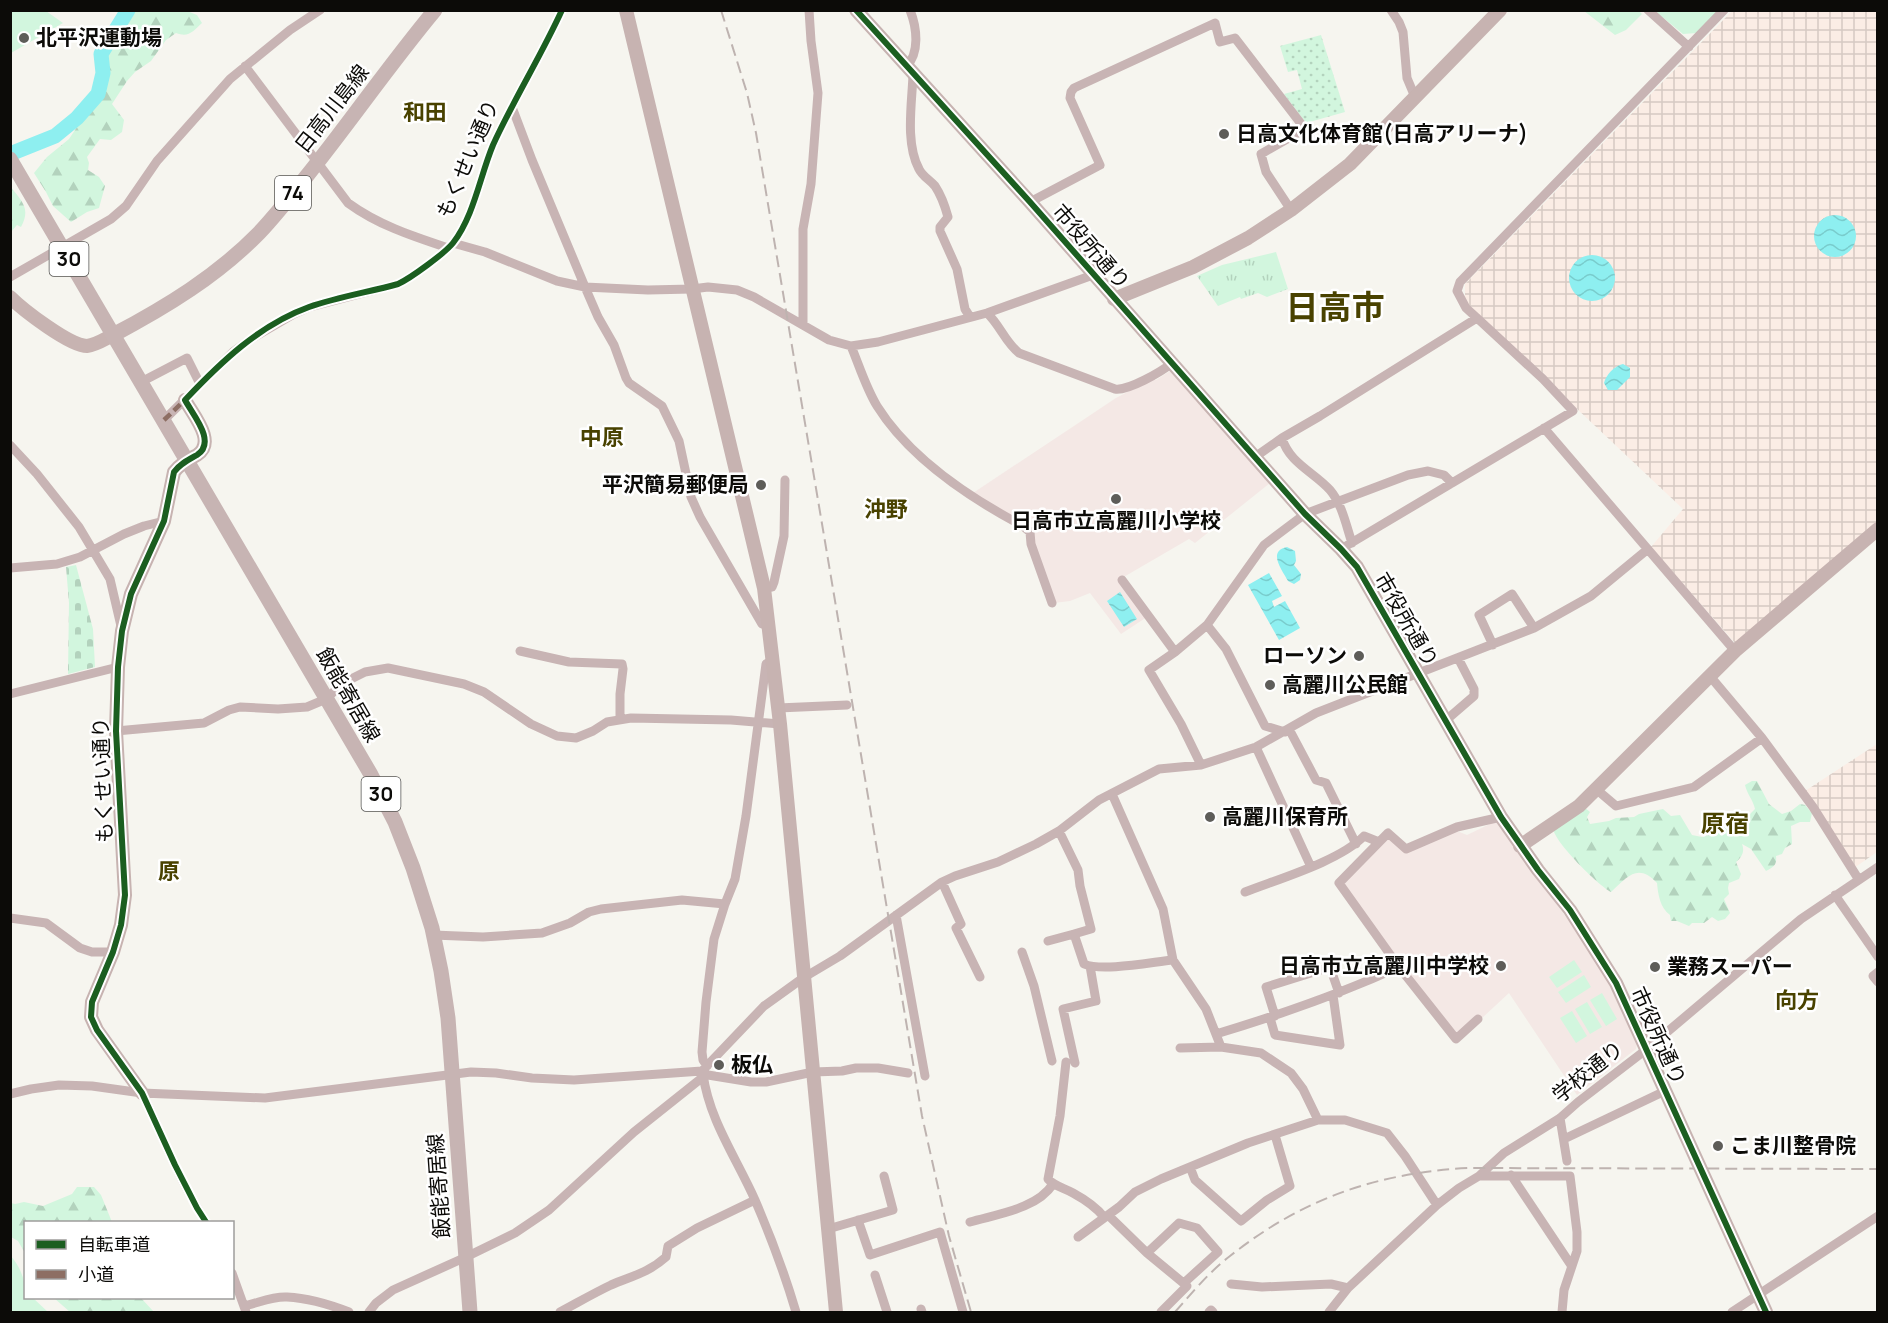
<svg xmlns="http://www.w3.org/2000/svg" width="1888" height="1323" viewBox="0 0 1888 1323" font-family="Manrope,'Noto Sans JP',sans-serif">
  <defs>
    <pattern id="industrial-grid" width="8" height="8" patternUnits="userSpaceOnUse" patternTransform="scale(1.5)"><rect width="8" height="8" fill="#fbede5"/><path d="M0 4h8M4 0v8" fill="none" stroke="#d6cac3"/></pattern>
    <pattern id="forest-firs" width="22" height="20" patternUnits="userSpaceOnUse" patternTransform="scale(1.5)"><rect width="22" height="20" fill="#d2f6de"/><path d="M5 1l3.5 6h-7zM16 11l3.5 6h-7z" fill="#b3d2bd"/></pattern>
    <pattern id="cemetery-stones" width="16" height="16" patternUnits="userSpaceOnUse" patternTransform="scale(1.5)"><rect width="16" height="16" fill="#d2f6de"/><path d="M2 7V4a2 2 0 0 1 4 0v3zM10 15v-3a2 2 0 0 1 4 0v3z" fill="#b3d2bd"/></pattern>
    <pattern id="park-tufts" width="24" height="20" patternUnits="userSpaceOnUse" patternTransform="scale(1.5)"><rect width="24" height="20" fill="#d2f6de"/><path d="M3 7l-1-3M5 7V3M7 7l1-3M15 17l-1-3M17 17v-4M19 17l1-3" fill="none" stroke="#b3d2bd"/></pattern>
    <pattern id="garden-dots" width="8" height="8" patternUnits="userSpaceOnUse" patternTransform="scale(1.5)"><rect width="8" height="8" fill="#d2f6de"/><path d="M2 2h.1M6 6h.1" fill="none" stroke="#b3d2bd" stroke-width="1.8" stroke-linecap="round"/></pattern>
    <pattern id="water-waves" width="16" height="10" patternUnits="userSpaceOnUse" patternTransform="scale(1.5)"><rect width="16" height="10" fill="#8eeff0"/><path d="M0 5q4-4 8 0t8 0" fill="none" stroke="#79cccc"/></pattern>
  </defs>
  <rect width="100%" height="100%" fill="#f6f5ef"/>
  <!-- industrial -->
  <path fill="url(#industrial-grid)" d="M1732,11H1877V523L1735,643L1651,547L1683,509L1575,407L1543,373L1470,308L1465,297V284Z
    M1877,744V852L1854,868L1805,791Z"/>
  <!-- education -->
  <path fill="#f4e8e5" d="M1170,371L1270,483L1195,543L1189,539L1122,578L1147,617L1121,634L1090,593L1070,601L1054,603L1033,543L1032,531L973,493L1116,398L1152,379L1156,380Z
    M1496,821L1590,950L1608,982L1637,1044L1636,1049L1577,1095L1509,993L1481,1019L1456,1035L1343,886V882L1387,838L1406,852L1457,831L1467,835Z"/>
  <!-- grass -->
  <path fill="#d2f6de" d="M10,11H46L63,23L11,53Z
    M1655,11H1718L1697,33L1683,34Z
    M1574,960L1582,972L1557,988L1549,977Z
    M1584,975L1591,987L1566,1003L1558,992Z
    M1602,993L1617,1019L1606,1026L1590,1000Z
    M1587,1002L1602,1027L1590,1034L1575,1009Z
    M1572,1011L1587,1036L1576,1043L1560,1018Z
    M10,1255C21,1267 26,1282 26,1298H33L48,1312H11Z"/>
  <!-- forest -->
  <path fill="url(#forest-firs)" d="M131,11H187L197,15L202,23C193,31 189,38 176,33L166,40L151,61L135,72L127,81L112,104L124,120L122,132L111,140L100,139L87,157L89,163L88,170L99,177L105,186L99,208L87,212L71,222L53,206L46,192L34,173L47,157L69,139L77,127L101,96L106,86L107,72L105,61L109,47L107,38L110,28L115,23L127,18Z
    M1584,11H1639L1642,14L1626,30L1615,35Z
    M11,187C22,202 31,208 21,227L17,225L11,232Z
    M1752,781H1757L1769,804L1782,814L1791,811L1800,804L1805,805L1812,813L1810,822H1800L1791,826L1792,844L1785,848L1782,854L1776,856C1777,865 1774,867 1766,871L1751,849L1742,844C1745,851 1742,857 1736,862L1741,874L1739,879L1729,883L1728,888L1729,894L1724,899L1730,913L1725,919L1718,921L1712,917L1704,923H1692L1689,926L1677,921H1671L1670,915C1660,908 1658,894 1657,883C1638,863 1628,876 1611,892C1598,885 1554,842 1553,828L1584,807L1590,812L1587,817L1590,824L1609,821L1616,818L1634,817L1639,814L1663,809L1671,816L1680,815L1692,835L1702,837L1716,832L1724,826L1746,818L1755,809C1753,800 1747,794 1745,785Z
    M77,1187H94L101,1195L112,1222H26L25,1253L18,1241L11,1237V1203L15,1204L24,1202L43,1206L72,1194Z
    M54,1298H141L154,1312H70Z"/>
  <!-- cemetery -->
  <path fill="url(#cemetery-stones)" d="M76,565L93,629L95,667L68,674L69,603L66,567Z"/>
  <!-- park -->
  <path fill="url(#park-tufts)" d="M1276,252L1288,289L1267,297L1258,293L1241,299L1240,297L1218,306L1197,276L1222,265Z"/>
  <!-- garden -->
  <path fill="url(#garden-dots)" d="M1321,35L1345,112L1306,123L1284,94L1302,89L1297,70L1288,72L1280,46Z"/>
  <!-- water -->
  <path fill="url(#water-waves)" d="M1814 236a21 21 0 1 1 42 0a21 21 0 1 1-42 0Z
    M1569 278a23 23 0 1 1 46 0a23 23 0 1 1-46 0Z
    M1623,364L1630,368V377L1617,390H1608L1604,383C1606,375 1614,366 1623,364Z
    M1287,547L1295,551L1296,561L1294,565L1301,574L1300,580L1294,584L1288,581C1282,570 1267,551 1287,547Z
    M1269,573L1282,596L1272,601L1274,607L1285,601L1300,628L1279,640L1248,585Z
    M1120,592L1137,619L1124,627L1107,601Z"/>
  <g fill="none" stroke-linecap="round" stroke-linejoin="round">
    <!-- river -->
    <path stroke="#8eeff0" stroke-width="15" d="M10,154L55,136L77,118L98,94L103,73L101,54L128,10"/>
    <!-- street -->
    <path stroke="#c8b4b4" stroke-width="9" d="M1391,10L1399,22L1403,32L1407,78L1415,97
      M1648,10L1689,47
      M245,66L348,203C378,225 412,236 448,248
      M906,67C920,53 917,28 910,10
      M913,75C912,103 905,143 919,169C922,176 930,180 935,186C941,195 945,206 948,217L940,227V231L957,269L965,309L970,317
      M512,107L532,160L585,287L598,317L614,345L626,378L629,383L662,406L679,441L691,497L700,517L762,624L769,626
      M1030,202L1100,165L1070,98L1071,92L1074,88L1215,23L1220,42L1235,38L1302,125L1301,131L1261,154L1266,172L1291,210
      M453,243L485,252L557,281L585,287L648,290L692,289L708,287L737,290L754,297L829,340L851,346L878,342L987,313L1093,275
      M10,277L111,219L126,206L157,161L230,79L290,30L320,10
      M987,313C1000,325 1005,342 1019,353L1115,389C1128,391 1161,372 1172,363
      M803,325V229L811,184L818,93L811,41L809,10
      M851,346C859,365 866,388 877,406C909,457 970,498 1023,526L1030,532L1031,544L1052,603
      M141,382L187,358L200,384
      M164,420L233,352L251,339L292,315L310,307L398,284C411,278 445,253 453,243C474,216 480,176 493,145C514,99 541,56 562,10
      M1544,428L1735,651
      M1282,438C1289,463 1314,472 1330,490C1342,504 1346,525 1352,543
      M10,445L37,474L79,527L110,579L121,626
      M1255,457L1282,438L1320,416L1477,318
      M1341,549L1573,411L1543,379L1477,318L1466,308L1457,291L1460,282L1724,10
      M10,568L57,564L80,557L124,534L144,526L164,521
      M1122,580L1175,652
      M764,588L772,587L774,582L784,536L785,480
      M1207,625L1226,649L1265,726L1285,732
      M1493,645L1479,615L1512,594L1534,628
      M520,651L569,662L622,664L623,669L620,694V719
      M1709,675L1762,738L1813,807L1859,880
      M10,694L118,667
      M778,708L847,705
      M1445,721L1474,696V689L1458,658
      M1289,729L1316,780L1326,783L1356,844
      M116,731L204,723L229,710L240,707L278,709L307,707L326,699L343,683L365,672L388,668L464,684L484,692L531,724L557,736L576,738L593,731L607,722L631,718L731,720L780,724
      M1256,747L1311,867
      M1201,765L1181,724L1149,670L1175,652L1207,625L1264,545L1305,514L1408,475L1428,471L1444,475L1452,483
      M1596,789L1616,806L1694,787L1762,738
      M1112,794L1163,909L1173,960L1206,1009L1221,1047
      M1059,831L1078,870L1080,886L1091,929L1074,934L1084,964C1102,972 1152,962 1173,960
      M942,882L961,924L956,928L980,977
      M1245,892C1278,879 1340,861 1364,836L1379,842
      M1835,895L1878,957
      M896,915L925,1076
      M10,918L46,923L80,948L92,952H113
      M433,935L483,937L542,933L570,923L589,912L601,909L682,900L725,904
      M1048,941L1074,934
      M1022,952L1034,986L1052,1061
      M1878,972L1873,976L1878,982
      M1275,1016L1266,987L1330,967L1339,993
      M1270,1018L1275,1035L1340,1045L1333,995
      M1478,1019L1456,1039L1399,967L1339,883L1388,833L1406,849L1457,827L1501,817
      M1216,1034C1279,1015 1340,994 1399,967
      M1180,1048L1221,1047L1261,1053L1291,1073L1303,1089L1318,1120
      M1066,1062L1060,1116L1048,1179C1054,1186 1064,1188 1073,1193C1084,1199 1096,1207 1104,1217
      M1075,1063L1063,1009L1096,1001L1090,966
      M707,1066L703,1060L702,1052L706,1002L714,939L725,904L735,879L746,816L766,664L773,660
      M702,1071L764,1006L803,978L840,956L942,882L955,876L998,862L1036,844L1059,831L1099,800L1159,769L1201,765L1256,747L1316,713L1534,628L1591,596L1648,549
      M703,1074C709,1120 737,1159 755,1200C771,1237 785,1275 796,1312
      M142,1093C163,1137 180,1182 206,1222
      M10,1094L31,1089L59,1085L92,1086L142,1093L265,1098L471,1072L496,1073L532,1078L574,1080L702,1071L708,1075L751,1082H766L813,1072L842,1071L856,1068H878L908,1073
      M1560,1118L1567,1161
      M1564,1139L1665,1091
      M1190,1167L1195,1180L1241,1221L1267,1200L1290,1186L1275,1135
      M1511,1175L1571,1265
      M1479,1176H1570L1577,1232V1251L1564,1290L1562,1312
      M1108,1215L1147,1253L1187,1286L1161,1312
      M858,1220L870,1255L940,1232L963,1312
      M970,1222C997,1214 1037,1209 1053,1184
      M828,1229L893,1210L884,1176
      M1078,1237L1119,1207L1135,1192L1161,1179L1248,1143L1318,1120H1345L1387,1133L1405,1156L1437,1205
      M1147,1253L1179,1223L1197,1228L1218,1252L1185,1282
      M232,1273L246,1312
      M875,1275L887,1312
      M1231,1284L1262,1287L1331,1284L1348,1288
      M244,1306C258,1303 273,1296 287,1297C307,1298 331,1305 349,1312
      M921,1309L922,1312
      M369,1312L376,1303L393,1290L466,1257L515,1233L549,1210L634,1132L703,1077
      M560,1312C577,1303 594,1293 611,1285C632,1276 648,1273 666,1257L668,1246L697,1228L755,1200
      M1209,1312L1211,1310L1213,1312
      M1329,1312L1348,1288L1437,1205L1459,1188L1479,1176L1504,1153L1560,1118L1578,1102L1647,1049L1801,919L1878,867
      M1732,1312L1878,1216"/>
    <!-- secondary -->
    <path stroke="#c7b3b1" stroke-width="14" d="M626,10L764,588L780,724L836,1312
      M856,10L1030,202L1305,514L1341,549L1357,567L1501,817L1538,870L1570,910L1616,983L1766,1312
      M10,297C23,310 70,346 87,346C96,345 105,339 113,335
      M1114,299L1193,267L1248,238L1291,210L1350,164L1500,10
      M1520,846L1579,806L1735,651L1878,529
      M142,1093L97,1030L91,1017L92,1002L113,952L121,925L125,895L116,731L118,667L122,631L131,594L164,521L174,472C180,464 188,460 197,455C217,442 193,415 185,400"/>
    <!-- primary -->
    <path stroke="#c7b4b3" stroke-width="15" d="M10,159L370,773L395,822L413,868L432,928L441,971L448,1018L470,1312
      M113,335C166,307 217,276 259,233C276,215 291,196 306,177C350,122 390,64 435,10"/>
    <!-- rail -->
    <path stroke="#beb3b0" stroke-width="2" stroke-dasharray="12 6" stroke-linecap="butt" d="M721,10L747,93L756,133L922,1116L949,1236L971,1312
      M1175,1312C1192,1293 1209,1272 1230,1256C1302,1199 1376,1173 1468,1168L1878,1169"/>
    <!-- quiet -->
    <path stroke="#8d6e63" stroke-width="4.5" stroke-dasharray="9 4.5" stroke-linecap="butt" d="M164,420L185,400"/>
    <defs>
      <path id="cycleway" d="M856,10L1030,202L1305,514L1341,549L1357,567L1501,817L1538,870L1570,910L1616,983L1766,1312
        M206,1222L197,1208L175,1165L142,1093L97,1030L91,1017L92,1002L113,952L121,925L125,895L116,731L118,667L122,631L131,594L164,521L174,472C180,464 188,460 197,455C217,442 193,415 185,400C220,363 259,325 309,307C338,297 369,292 398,284C411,278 445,253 453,243C474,216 480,176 493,145C514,99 541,56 562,10"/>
    </defs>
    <!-- cycleway casing -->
    <use href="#cycleway" stroke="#fff" stroke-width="10"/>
    <!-- cycleway -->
    <use href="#cycleway" stroke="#1b5e20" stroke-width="6"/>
  </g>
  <!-- markers -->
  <g fill="#5e5d59" stroke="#fff" stroke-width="2">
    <circle cx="24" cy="38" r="6"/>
    <circle cx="1224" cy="134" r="6"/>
    <circle cx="761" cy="485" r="6"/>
    <circle cx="1116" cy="499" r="6"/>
    <circle cx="1359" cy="656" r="6"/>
    <circle cx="1270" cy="685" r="6"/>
    <circle cx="1210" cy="817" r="6"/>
    <circle cx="1501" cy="966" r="6"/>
    <circle cx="1655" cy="967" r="6"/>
    <circle cx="719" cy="1065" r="6"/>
    <circle cx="1718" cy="1146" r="6"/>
  </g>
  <g text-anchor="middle" stroke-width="5" stroke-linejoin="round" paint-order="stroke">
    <!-- shield labels -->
    <g fill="#fff" stroke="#555452" stroke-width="1.5">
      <rect x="275" y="176" width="36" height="34" rx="4.5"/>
      <rect x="49.5" y="242" width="39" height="34" rx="4.5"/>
      <rect x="361.5" y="777" width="39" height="34" rx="4.5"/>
    </g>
    <g font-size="20" font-weight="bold" fill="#0c0b08">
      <text x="293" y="200">74</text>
      <text x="69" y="266">30</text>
      <text x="381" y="801">30</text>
    </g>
    <!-- poi labels -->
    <g font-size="21" font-weight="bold" fill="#0c0b08" stroke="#fff" text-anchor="start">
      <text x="36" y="45">北平沢運動場</text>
      <text x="1236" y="141">日高文化体育館(日高アリーナ)</text>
      <text x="749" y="492" text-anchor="end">平沢簡易郵便局</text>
      <text x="1116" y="528" text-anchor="middle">日高市立高麗川小学校</text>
      <text x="1347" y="663" text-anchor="end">ローソン</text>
      <text x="1282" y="692">高麗川公民館</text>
      <text x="1222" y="824">高麗川保育所</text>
      <text x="1489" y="973" text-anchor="end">日高市立高麗川中学校</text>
      <text x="1667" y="974">業務スーパー</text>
      <text x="731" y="1072">板仏</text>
      <text x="1730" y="1153">こま川整骨院</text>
    </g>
    <!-- street labels -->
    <g font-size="21" fill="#0c0b08" stroke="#fff">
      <text transform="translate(332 109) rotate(-52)" y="7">日高川島線</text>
      <text transform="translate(468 159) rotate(-67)" y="7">もくせい通り</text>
      <text transform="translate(1091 247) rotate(49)" y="7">市役所通り</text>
      <text transform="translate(1406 620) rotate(60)" y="7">市役所通り</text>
      <text transform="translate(348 695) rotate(60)" y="7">飯能寄居線</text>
      <text transform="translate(103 780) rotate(-92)" y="7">もくせい通り</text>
      <text transform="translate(1658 1036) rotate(66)" y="7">市役所通り</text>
      <text transform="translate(1588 1072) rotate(-39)" y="7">学校通り</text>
      <text transform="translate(439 1186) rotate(-94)" y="7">飯能寄居線</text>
    </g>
    <!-- neighbourhood labels -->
    <g font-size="22" font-weight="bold" fill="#494200" stroke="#fff">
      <text x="425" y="120">和田</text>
      <text x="602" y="445">中原</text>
      <text x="886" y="517">沖野</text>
      <text x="169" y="879">原</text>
      <text x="1797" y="1008">向方</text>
    </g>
    <!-- quarter labels -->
    <g font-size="24" font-weight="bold" fill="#494200" stroke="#fff">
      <text x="1725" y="832">原宿</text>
    </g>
    <!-- town labels -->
    <g font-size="33" font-weight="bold" fill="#494200" stroke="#fff">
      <text x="1335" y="319">日高市</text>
    </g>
  </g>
  <!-- border -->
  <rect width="1888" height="1323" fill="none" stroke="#0c0b08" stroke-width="24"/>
  <!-- legend -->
  <rect x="24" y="1221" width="210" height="78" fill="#ffffff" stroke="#9e9d9c" stroke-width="1.5"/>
  <rect x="36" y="1240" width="30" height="9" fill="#1b5e20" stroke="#9e9d9c" stroke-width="1.5"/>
  <text x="78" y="1251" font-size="18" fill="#0c0b08">自転車道</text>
  <rect x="36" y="1270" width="30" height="9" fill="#8d6e63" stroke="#9e9d9c" stroke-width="1.5"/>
  <text x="78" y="1281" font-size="18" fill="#0c0b08">小道</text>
</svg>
